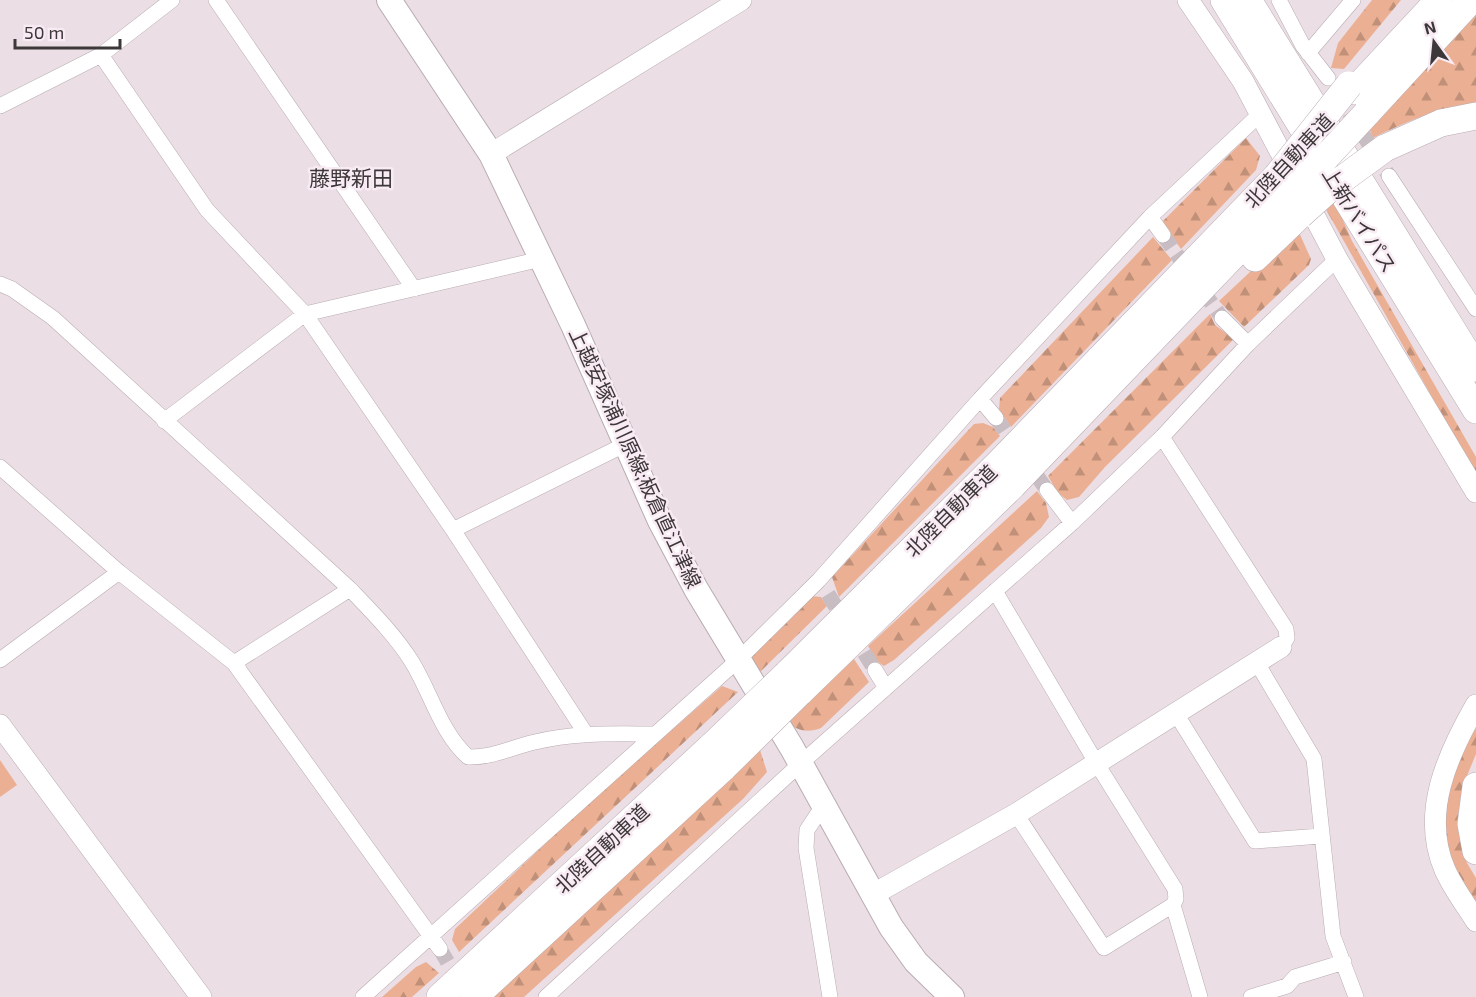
<svg xmlns="http://www.w3.org/2000/svg" width="1476" height="997" viewBox="0 0 1476 997" font-family="'Exo 2','Noto Sans JP',sans-serif">
  <defs>
    <pattern id="forest-firs" width="22" height="20" patternUnits="userSpaceOnUse" patternTransform="scale(1.5)"><rect width="22" height="20" fill="#ebb093"/><path d="M5 1l3.5 6h-7zM16 11l3.5 6h-7z" fill="#c09079"/></pattern>
  </defs>
  <rect width="100%" height="100%" fill="#ebdee5"/>
  <!-- forest -->
  <path fill="url(#forest-firs)" d="M1372,0H1401L1344,69L1331,68L1338,43Z
    M1476,13V105C1440,107 1405,122 1373,138L1369,128Z
    M1246,138L1260,156L1256,170L1181,249L1166,229L1163,221Z
    M1333,197L1352,241L1476,457V475L1324,206Z
    M1297,228L1311,259L1309,265L1244,327L1219,301Z
    M1153,237L1172,260L1011,427L999,409L1000,398Z
    M1210,314L1215,325L1234,339L1105,467L1079,497L1067,500L1058,493L1048,476Z
    M983,423L993,427L1000,436L839,597L832,577L974,424Z
    M1037,491L1046,503L1049,517L1041,528L894,660L884,666L878,662L868,646Z
    M811,596L821,597L827,606L759,673L749,661L752,654Z
    M854,659L869,682L821,728C808,733 798,731 786,722Z
    M722,686L738,692L459,952L452,940L455,929L584,807Z
    M1476,728V754L1462,788L1457,824L1467,863L1476,878V901C1448,871 1436,826 1447,786C1452,766 1466,746 1476,728Z
    M760,750L767,772L743,799L524,997H491Z
    M426,962L439,973L412,997H382L416,967Z"/>
  <!-- green -->
  <path fill="#ebb093" d="M0,760L17,785L0,797Z"/>
  <g fill="none" stroke-linecap="round" stroke-linejoin="round">
    <!-- street-tunnel -->
    <path stroke="#c8bdc3" stroke-width="15" stroke-dasharray="15 8" stroke-linecap="butt" d="M1337,93L1389,176
      M1163,235L1222,318
      M996,418L1047,490
      M828,594L875,670
      M440,949L461,985"/>
    <defs>
      <path id="street" d="M216,0L414,289
        M1279,0L1303,46L1328,78
        M1308,53L1353,0
        M101,55L207,210L305,314L453,530L586,734
        M0,106L101,55L172,0
        M1389,176L1476,309
        M1150,217L1163,235
        M0,284L12,289L53,318L350,589C372,612 395,635 412,662C431,693 441,733 468,757C492,758 512,747 535,742C575,732 615,734 655,734
        M1222,318L1248,344
        M980,399L996,418
        M164,421L305,314L541,259
        M1162,437L1286,629L1287,638L1281,647
        M0,467L119,572L234,663L440,949
        M1047,490L1072,523
        M453,530L626,444
        M995,591L1097,764L1175,889L1176,899L1173,905L1104,948L1016,814
        M0,660L119,572
        M234,663L350,589
        M1257,663L1314,759L1333,936L1356,997
        M875,670L886,688
        M1175,712L1255,841L1321,836
        M823,806L807,830L806,848L830,997
        M1173,905L1200,997
        M363,997L738,660L819,580L980,399L1150,217L1259,115
        M546,997L800,764L1072,523L1162,437L1248,344L1337,259
        M1251,997L1287,986L1295,977L1344,962"/>
      <path id="secondary" d="M1188,0L1243,81L1337,259L1476,492
        M491,154L741,0
        M1476,705C1448,754 1420,813 1445,870C1453,888 1466,905 1476,921
        M0,725L201,997
        M872,895L1016,814L1281,647"/>
      <path id="primary" d="M389,0L491,154L573,325L660,521L696,589L792,748L891,927L916,962L952,997"/>
      <path id="highway" d="M1224,0L1476,410
        M1248,0L1476,368
        M1354,91L1439,0
        M1366,114L1471,0
        M1385,148L1441,123L1476,116
        M1255,258L1300,215
        M787,674L998,464L1277,176
        M799,693L1013,485L1291,195
        M1476,786L1471,824L1476,851
        M440,997L713,745
        M474,997L724,767"/>
    </defs>
    <!-- street casing -->
    <use href="#street" stroke="#b8acb2" stroke-width="16"/>
    <!-- secondary casing -->
    <use href="#secondary" stroke="#b8acb2" stroke-width="22"/>
    <!-- primary casing -->
    <use href="#primary" stroke="#b8acb2" stroke-width="26"/>
    <!-- highway casing -->
    <use href="#highway" stroke="#b8acb2" stroke-width="28"/>
    <!-- street -->
    <use href="#street" stroke="#fff" stroke-width="15"/>
    <!-- secondary -->
    <use href="#secondary" stroke="#fff" stroke-width="21"/>
    <!-- primary -->
    <use href="#primary" stroke="#fff" stroke-width="24"/>
    <!-- highway -->
    <use href="#highway" stroke="#fff" stroke-width="27"/>
    <defs>
      <path id="highway-bridge" d="M1277,176L1349,85
        M1291,195L1366,114
        M1300,215L1329,189L1385,148
        M713,745L787,674
        M724,767L799,693"/>
    </defs>
    <!-- highway-bridge casing -->
    <use href="#highway-bridge" stroke="#b8acb2" stroke-width="28" stroke-linecap="butt"/>
    <!-- highway-bridge -->
    <use href="#highway-bridge" stroke="#fff" stroke-width="27"/>
  </g>
  <g text-anchor="middle" stroke-width="5" stroke-linejoin="round" paint-order="stroke">
    <!-- street labels -->
    <g font-size="20" fill="#3c3739" stroke="#f9ebf3">
      <text transform="translate(1289 161) rotate(-47)" y="7">北陸自動車道</text>
      <text transform="translate(1359 220) rotate(58)" y="7">上新バイパス</text>
      <text transform="translate(635 458) rotate(65)" y="7">上越安塚浦川原線;板倉直江津線</text>
      <text transform="translate(951 511) rotate(-45)" y="7">北陸自動車道</text>
      <text transform="translate(602 849) rotate(-43)" y="7">北陸自動車道</text>
    </g>
    <!-- neighbourhood labels -->
    <g font-size="21" fill="#3c3739" stroke="#f9ebf3">
      <text x="351" y="186">藤野新田</text>
    </g>
  </g>
  <!-- north arrow -->
  <g transform="translate(1434 42) rotate(345)" stroke="#f9ebf3" stroke-width="4.5" paint-order="stroke">
  <path d="M0-4.5L10 22L0 15L-10 22Z" fill="#3c3739"/>
  <text y="-9" font-size="16" font-weight="bold" text-anchor="middle" fill="#3c3739">N</text>
  </g>
  <!-- scale -->
  <path d="M15 39v9h105v-9" fill="none" stroke="#3c3739" stroke-width="3"/>
  <text x="24" y="39" font-size="18" fill="#3c3739" stroke="#f9ebf3" stroke-width="4.5" paint-order="stroke">50 m</text>
</svg>
